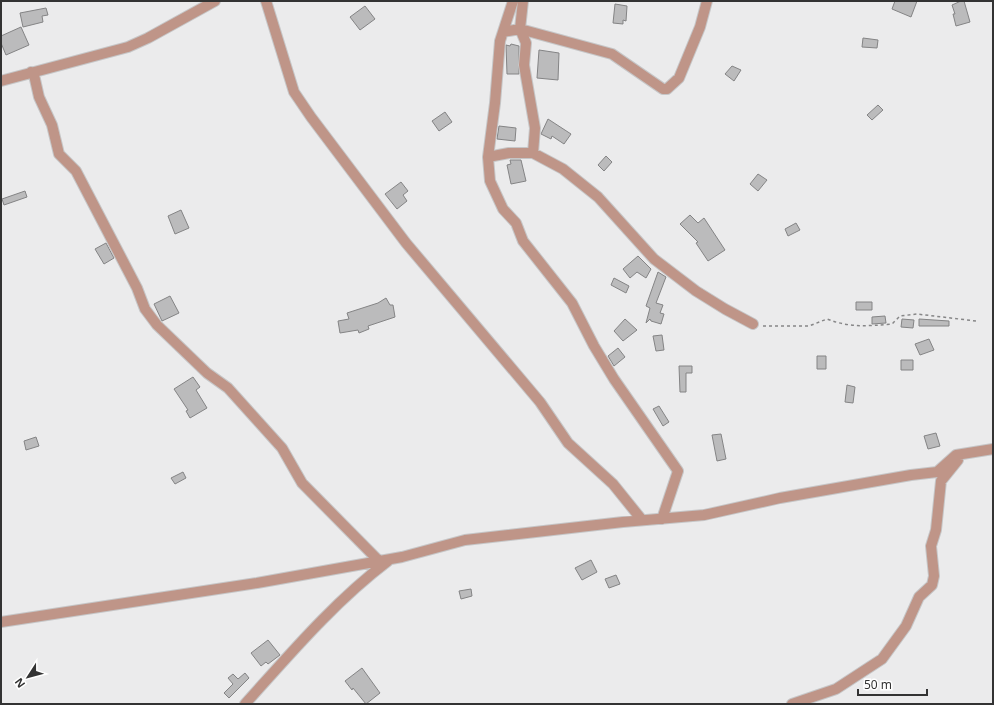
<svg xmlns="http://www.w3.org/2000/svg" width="994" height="705" viewBox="0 0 994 705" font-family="'Noto Sans',sans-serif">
  <rect width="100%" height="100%" fill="#ebebec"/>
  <!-- building -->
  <path fill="#bbbbbc" stroke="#848485" d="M895,1H917L911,17L892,9Z
    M961,1H964L970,22L956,26L953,14H955L952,5Z
    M615,4L627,6L626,21L623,20V24L613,23Z
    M365,6L375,19L360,30L350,17Z
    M46,8L48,15L42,16L43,22L23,27L20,13Z
    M21,27L29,45L6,55L1,43V36Z
    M863,38L878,40L877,48L862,47Z
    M511,44L519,46V74H507L506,45L510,46Z
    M539,50L559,53L558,80L537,78Z
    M732,66L741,70L734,81L725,74Z
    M878,105L883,110L872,120L867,115Z
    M445,112L452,122L439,131L432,121Z
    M548,119L571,134L564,144L552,136L551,139L541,134Z
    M499,126L516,128L515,141L497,139Z
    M606,156L612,162L604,171L598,165Z
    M510,160H521L526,181L511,184L507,165L511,164Z
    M758,174L767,180L758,191L750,184Z
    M401,182L408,191L403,195L407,201L397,209L385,194Z
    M25,191L27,197L4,205L2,199Z
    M181,210L189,228L175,234L168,216Z
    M690,215L698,223L704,218L725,250L708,261L696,243L698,242L680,224Z
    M796,223L800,230L788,236L785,229Z
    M106,243L114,258L104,264L95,249Z
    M638,256L651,269L646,278L637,272L630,278L623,269Z
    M658,272L666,277L656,303L663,305L660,313L664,314L661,324L651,321L650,319L646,323L650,308L646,306Z
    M614,278L629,286L626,293L611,285Z
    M170,296L179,313L162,321L154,304Z
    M386,298L390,305H393L395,317L368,326L369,329L359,333L358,330L340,333L338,321L349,319L347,313L378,303Z
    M856,302H872V310H856Z
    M885,316L886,323L872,324V317Z
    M625,319L637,330L623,341L614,331Z
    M902,319L914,320L913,328L901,327Z
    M919,319L949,321V326H919Z
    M662,335L664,350L656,351L653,336Z
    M929,339L934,350L920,355L915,344Z
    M618,348L625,357L614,366L608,356Z
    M817,356H826V369H817Z
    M901,360H913V370H901Z
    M679,366H692V373H686V392H680Z
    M193,377L200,387L196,390L207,408L190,418L186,411L188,410L174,389Z
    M847,385L855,387L853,403L845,402Z
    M659,406L669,422L663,426L653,409Z
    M936,433L940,446L928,449L924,436Z
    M721,434L726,459L717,461L712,435Z
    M36,437L39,446L26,450L24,441Z
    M183,472L186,478L175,484L171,478Z
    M591,560L597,572L582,580L575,568Z
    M616,575L620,584L609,588L605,579Z
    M471,589L472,596L461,599L459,591Z
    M268,640L280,655L268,664L266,662L261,666L251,653Z
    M362,668L380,693L366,704L353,688L352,690L345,681Z
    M245,673L249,678L229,698L224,693L233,684L228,678L233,674L238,679Z"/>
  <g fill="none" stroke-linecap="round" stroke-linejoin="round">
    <defs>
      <path id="minor" d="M266,1L294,92L311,117L406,243L540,402L568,443L613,484L642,520
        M513,1L500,41L495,103L488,157L490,181L503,209L516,223L523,241L572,303L594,346L614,379L678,471L662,519
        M523,1L520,29L526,43L524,65L535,128L533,153
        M503,32L520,29L612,54L663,89H667L679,78L700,27L707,1
        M31,72L34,75L39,97L52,125L59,154L76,171L137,288L145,309L157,325L207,373L228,388L282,448L302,483L379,561
        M1,81L128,47L148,38L215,1
        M488,157L509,153H533L563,169L598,197L654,259L696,291L725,309L753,324
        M1,622L257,583L402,557L465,540L623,522L704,515L780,498L911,475L937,472L956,455L993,449
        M245,704C290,654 334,602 388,561
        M792,704L836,689L882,659L906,626L919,597L932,585L934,576L931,546L936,530L941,481L958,460"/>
    </defs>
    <!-- minor casing -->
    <use href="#minor" stroke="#c6c6c7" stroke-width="12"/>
    <!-- path -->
    <path stroke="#868687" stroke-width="1.5" stroke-dasharray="3 3" stroke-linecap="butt" d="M763,326H809L827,319C850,328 868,326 892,324L900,316L917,314L976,321"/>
    <!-- minor -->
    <use href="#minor" stroke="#bf9588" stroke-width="10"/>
  </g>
  <!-- border -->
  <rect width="994" height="705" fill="none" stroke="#333333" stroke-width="4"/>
  <!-- north arrow -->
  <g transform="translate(28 677) rotate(234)" stroke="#ffffff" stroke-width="3" paint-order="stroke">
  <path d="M0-3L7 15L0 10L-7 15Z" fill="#333333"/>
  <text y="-6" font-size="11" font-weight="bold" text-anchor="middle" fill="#333333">N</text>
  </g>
  <!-- scale -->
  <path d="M858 689v6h69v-6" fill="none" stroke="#333333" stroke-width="2"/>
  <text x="864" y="689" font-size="12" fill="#333333" stroke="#ffffff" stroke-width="3" paint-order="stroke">50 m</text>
</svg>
